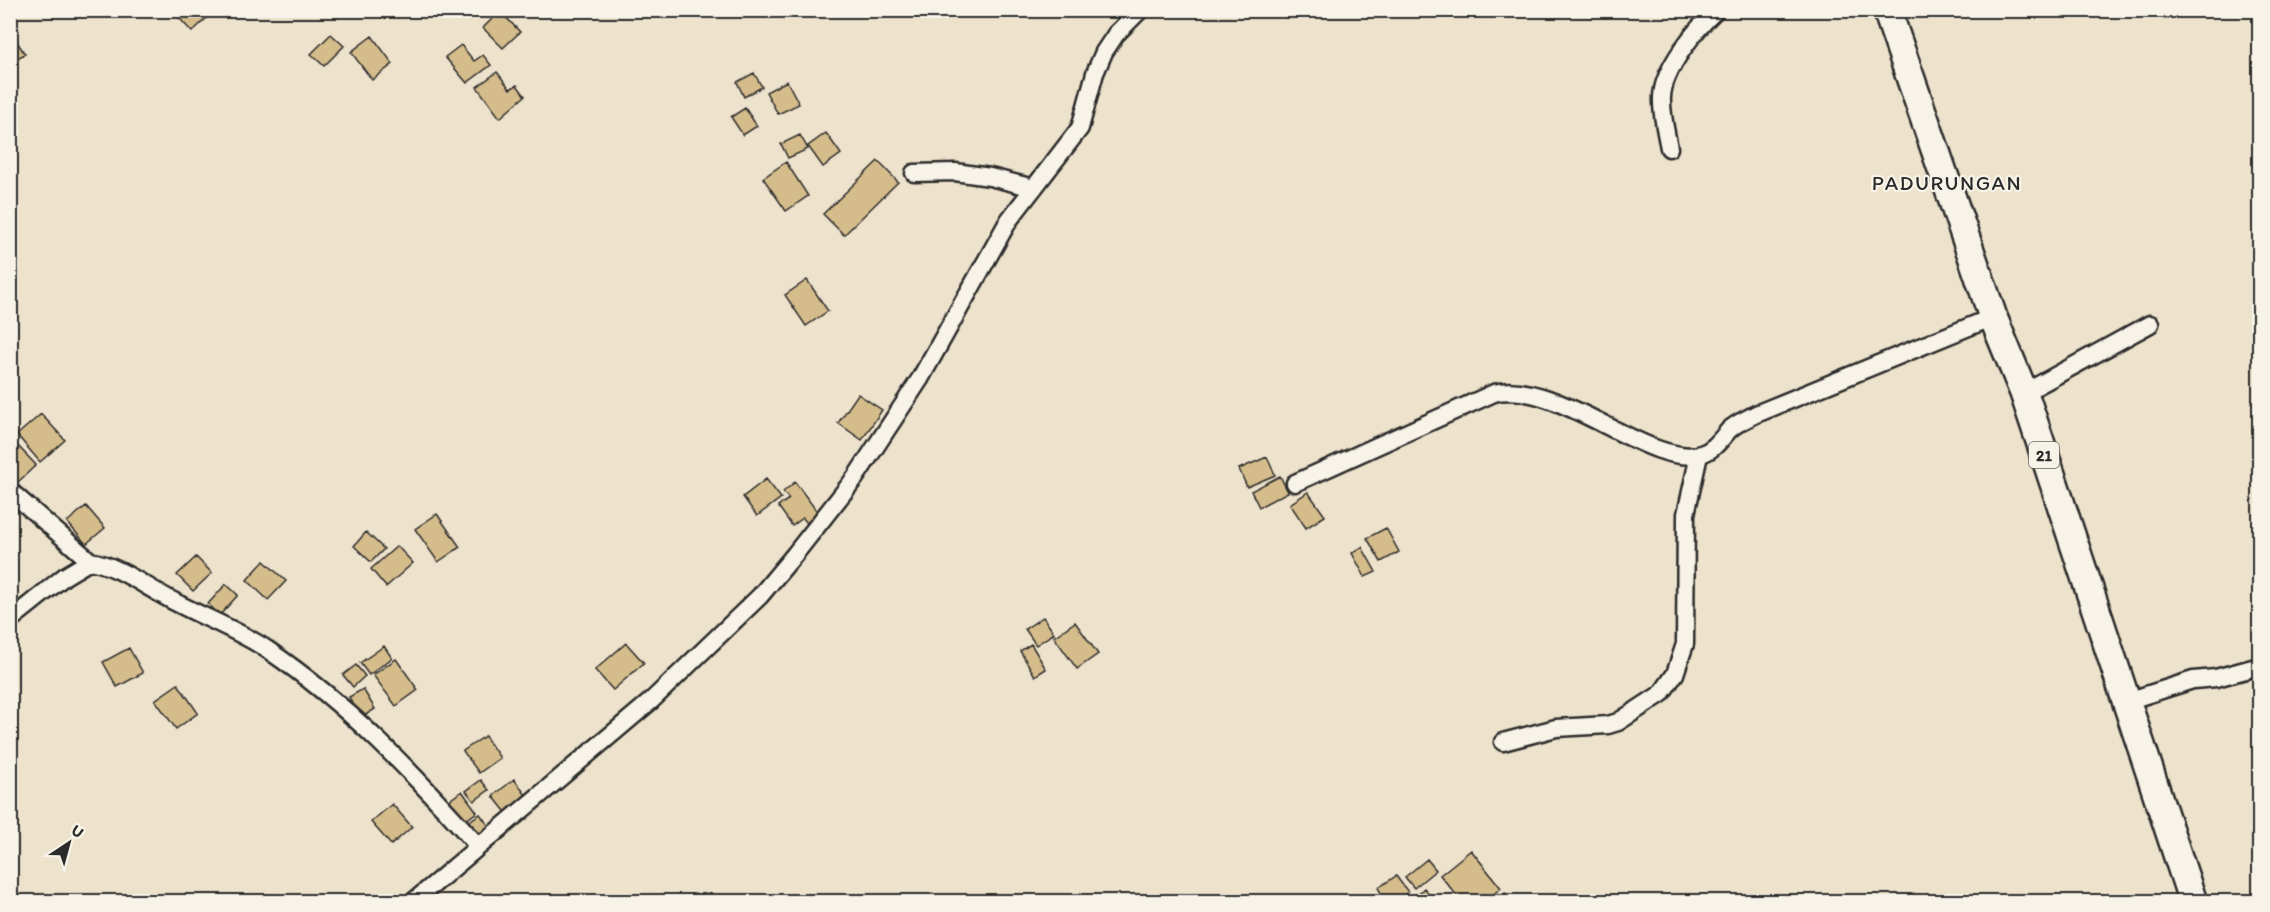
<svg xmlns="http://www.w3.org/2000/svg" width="2270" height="912" viewBox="0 0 2270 912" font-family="Itim,sans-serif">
  <rect width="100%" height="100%" fill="#ede2cc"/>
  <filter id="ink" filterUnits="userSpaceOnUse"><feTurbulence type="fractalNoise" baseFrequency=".0167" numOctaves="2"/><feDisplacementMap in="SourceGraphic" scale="12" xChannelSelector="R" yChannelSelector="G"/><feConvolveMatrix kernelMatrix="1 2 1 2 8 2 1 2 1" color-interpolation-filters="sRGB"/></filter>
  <g filter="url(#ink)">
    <!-- building -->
    <path fill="#d5bc8b" stroke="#2b2b2b" stroke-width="1.5" d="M172,10H210L212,13L192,32Z
      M500,11L520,32L503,48L483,28Z
      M10,31L25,54L10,62Z
      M331,34L344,46L324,66L311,54Z
      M372,36L393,64L372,80L351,52Z
      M461,45L474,61L483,55L491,65L467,83L445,57Z
      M497,72L510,89L517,85L525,96L500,118L477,87Z
      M754,73L762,87L744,97L737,82Z
      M787,81L799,104L778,114L766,92Z
      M745,108L757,126L743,135L731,117Z
      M826,133L841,154L823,167L808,146Z
      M800,135L808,149L788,158L781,144Z
      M878,161L898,182L844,235L823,214Z
      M786,162L808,196L786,211L763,178Z
      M807,280L828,311L806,326L785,295Z
      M858,394L882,410L862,440L838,423Z
      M41,414L65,440L40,462L17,435Z
      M16,444L36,465L17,483L10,475V449Z
      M1267,457L1275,475L1247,487L1239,469Z
      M1280,476L1288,492L1259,507L1251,491Z
      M766,479L781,498L757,516L743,497Z
      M795,482L822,518L810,527L803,518L792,526L778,506L789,499L783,492Z
      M1308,492L1325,516L1306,528L1290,504Z
      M86,506L105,528L86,544L67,522Z
      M437,514L460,547L438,562L415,529Z
      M1386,528L1399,552L1381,562L1367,538Z
      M366,532L384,549L371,562L354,546Z
      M397,546L413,563L386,587L371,569Z
      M1362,547L1376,572L1365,577L1352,553Z
      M196,557L212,573L193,591L177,575Z
      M264,561L286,581L268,600L247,580Z
      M226,584L238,595L220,615L208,604Z
      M1043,617L1054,633L1036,645L1025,629Z
      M1075,622L1098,654L1077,669L1054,637Z
      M626,643L644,663L613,690L595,670Z
      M1031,644L1046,669L1035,676L1020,651Z
      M384,646L392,658L369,675L360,663Z
      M129,648L143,673L117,687L103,662Z
      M396,659L418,690L396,706L373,675Z
      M356,665L365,676L353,687L343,675Z
      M178,684L198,713L176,729L155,700Z
      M363,689L375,709L361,718L349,697Z
      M485,736L500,758L479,773L463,751Z
      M514,779L529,799L508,815L493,796Z
      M481,780L489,790L474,801L466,791Z
      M462,791L477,812L462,823L447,802Z
      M392,804L412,827L391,845L371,822Z
      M480,814L492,830L477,841L465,824Z
      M1471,850L1501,888L1484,902H1462L1440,875Z
      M1427,859L1436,870L1414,888L1405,877Z
      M1396,876L1408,892L1394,902H1387L1378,888Z
      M1424,888L1436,902H1410Z
      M1505,893L1511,902H1493Z"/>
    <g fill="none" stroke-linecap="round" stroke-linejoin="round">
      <defs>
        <path id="minor" d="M1669,148C1666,132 1661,113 1662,97C1663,69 1696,29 1716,10
          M914,173L955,172L990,177L1034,188
          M2024,393L2150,324
          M1295,483L1494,393C1558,378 1650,469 1701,454C1714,450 1720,440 1729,430C1736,423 1747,419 1756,414L1993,317
          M10,491L90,561
          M10,620L65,576L90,561C120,566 147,588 175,602C205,618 240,631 268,650C348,704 415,775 478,846
          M2124,702L2193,680L2216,678L2260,666
          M1503,742L1556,728L1608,725L1618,722L1661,694L1675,674L1685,644L1686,514L1699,455
          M413,902L651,701L760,596L795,554L855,478L920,379L1009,220L1080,128L1095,73L1104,52L1116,34L1140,10"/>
        <path id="trunk" d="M1887,10L1993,317L2024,393L2193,902"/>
      </defs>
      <!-- minor casing -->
      <use href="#minor" stroke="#2b2b2b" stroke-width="21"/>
      <!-- trunk casing -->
      <use href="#trunk" stroke="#2b2b2b" stroke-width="32"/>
      <!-- minor -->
      <use href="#minor" stroke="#f7f3e8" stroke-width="16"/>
      <!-- trunk -->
      <use href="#trunk" stroke="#f7f3e8" stroke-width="27"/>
    </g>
  </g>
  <g text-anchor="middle" stroke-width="4.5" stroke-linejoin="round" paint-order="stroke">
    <!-- shield labels -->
    <rect fill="#f7f3e8" stroke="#686764" stroke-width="1.5" x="2029" y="442" width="30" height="26" rx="4.5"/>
    <g font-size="16" font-weight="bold" fill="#2b2b2b">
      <text x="2044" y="461">21</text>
    </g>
    <!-- quarter labels -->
    <g font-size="21" letter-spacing="1.5" fill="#2b2b2b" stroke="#f7f3e8">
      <text x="1947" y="190">PADURUNGAN</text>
    </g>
  </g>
  <!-- margin -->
  <rect width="2270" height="912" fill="none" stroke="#f7f3e8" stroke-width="36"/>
  <rect x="18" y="18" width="2234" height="876" fill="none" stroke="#2b2b2b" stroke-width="2" filter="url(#ink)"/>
  <!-- north arrow -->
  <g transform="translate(69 843) rotate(36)" stroke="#f7f3e8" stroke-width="4.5" paint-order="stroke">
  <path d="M0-4.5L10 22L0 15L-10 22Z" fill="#2b2b2b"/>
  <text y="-9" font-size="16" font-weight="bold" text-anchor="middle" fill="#2b2b2b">U</text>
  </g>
</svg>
